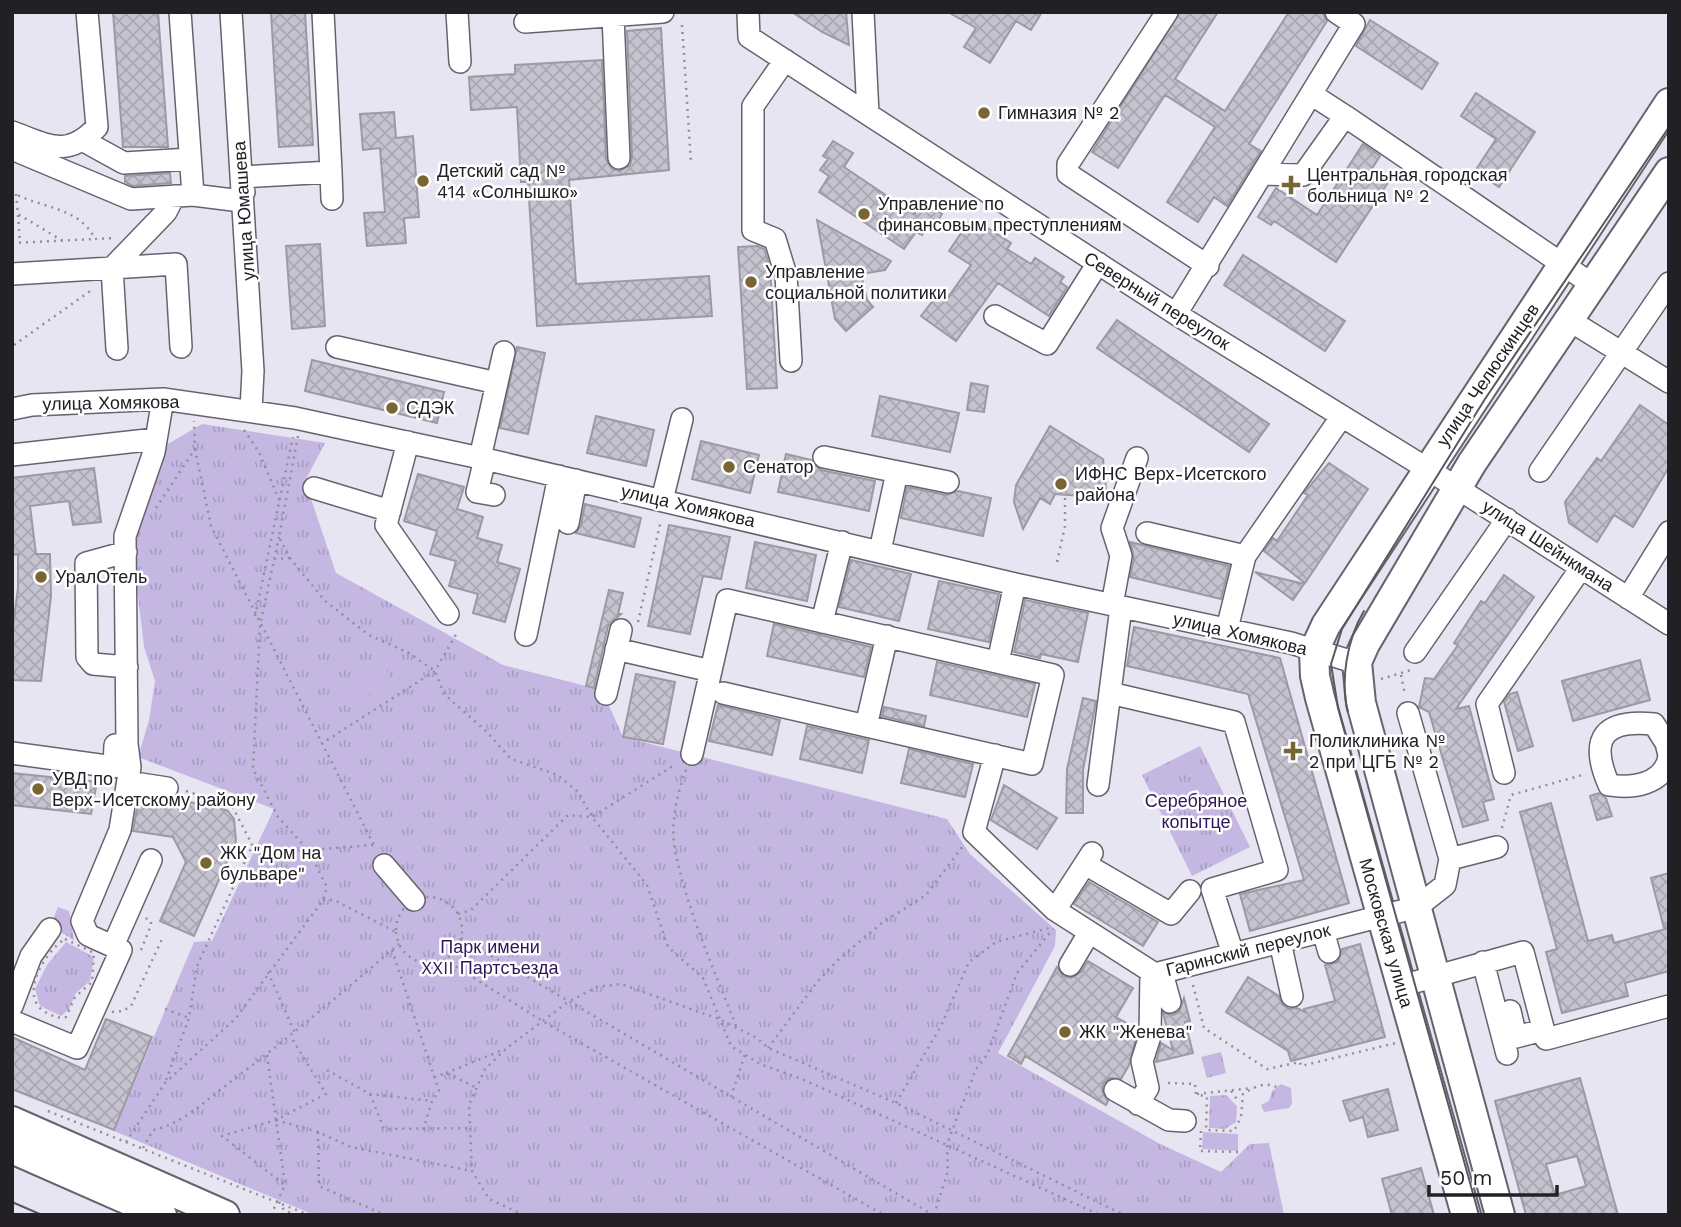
<svg xmlns="http://www.w3.org/2000/svg" width="1681" height="1227" viewBox="0 0 1681 1227" font-family="'Work Sans',sans-serif">
  <defs>
    <pattern id="park-tufts" width="24" height="20" patternUnits="userSpaceOnUse" patternTransform="scale(1.75)"><rect width="24" height="20" fill="#c4b7e2"/><path d="M3 7l-1-3M5 7V3M7 7l1-3M15 17l-1-3M17 17v-4M19 17l1-3" fill="none" stroke="#a89dc2"/></pattern>
    <pattern id="building-cross-hatch" width="8" height="8" patternUnits="userSpaceOnUse" patternTransform="scale(1.75)"><rect width="8" height="8" fill="#c6c3d0"/><path d="M0 0l8 8M0 8l8-8" fill="none" stroke="#aaa7b2"/></pattern>
  </defs>
  <rect width="100%" height="100%" fill="#e8e5f2"/>
  <!-- park -->
  <path fill="url(#park-tufts)" d="M202,424L325,443L305,481L336,573L503,665L602,690L623,737L947,819L970,854L1056,930L1055,946L998,1053L1160,1144L1221,1172L1250,1144L1269,1143L1284,1215H314L114,1131L194,942L212,941L274,809L138,757L149,720L155,681L144,647L131,537L154,452Z
    M1200,746L1250,847L1192,876L1142,775Z
    M58,907L69,911L74,940L62,933L54,917Z
    M66,942L94,957L90,981L76,993L69,1009L61,1016L40,1006L35,989L47,965Z
    M1221,1052L1226,1073L1207,1078L1201,1057Z
    M1281,1084L1291,1088L1292,1104L1289,1108L1264,1112L1261,1105L1269,1101L1272,1091Z
    M1226,1095L1237,1106L1236,1122L1225,1129L1209,1128L1210,1096Z"/>
  <!-- garden -->
  <path fill="#c4b7e2" d="M383,665L393,682L351,703L342,687Z
    M1203,1132L1238,1134V1151L1202,1149Z"/>
  <!-- building -->
  <path fill="url(#building-cross-hatch)" stroke="#9c99a5" stroke-width="2" fill-rule="evenodd" d="M113,12H158L168,147H123Z
    M271,12H305L313,145L279,147Z
    M792,12H846L849,45L822,32Z
    M948,12H1042L1031,30L1016,21L990,63L964,47L976,28Z
    M1180,12H1218L1175,79L1225,111L1289,12H1322L1327,21L1249,144L1261,151L1227,206L1214,197L1198,222L1167,202L1215,127L1165,95L1118,168L1092,152Z
    M1370,20L1438,63L1422,89L1356,46Z
    M661,28L669,170L569,180L576,284L709,276L712,316L537,326L528,182H521L517,107L471,110L469,77L515,74V65L602,60L606,159L612,169L620,171L630,165L632,157L627,31Z
    M1476,93L1535,132L1499,187L1475,171L1496,139L1461,116Z
    M394,112L396,138L413,136L419,217L404,218L406,243L367,246L364,213L385,212L380,148L363,150L360,114Z
    M833,141L853,153L844,167L914,214L923,201L942,214L933,229L928,226L922,235L916,232L904,249L819,192L829,176L820,170L828,159L823,156Z
    M1363,144L1380,156L1371,170L1389,181L1336,262L1274,221L1271,225L1258,217L1276,188L1317,215Z
    M170,173L171,183L133,186L125,182V176Z
    M817,220L891,261L885,270L861,274L867,300L873,307L846,331L835,319Z
    M968,223L979,230L983,225L1011,243L1007,249L1031,264L1035,258L1064,277L1060,282L1067,287L1049,316L998,283L956,341L921,316L938,294L946,300L971,265L949,251Z
    M320,244L325,326L292,329L286,246Z
    M757,246L764,249L770,267L777,388L747,389L738,247Z
    M1243,255L1345,321L1325,351L1224,285Z
    M1117,320L1269,424L1249,452L1097,348Z
    M517,347L545,353L528,434L500,428Z
    M312,360L444,392L437,423L305,391Z
    M971,383L988,386L984,412L967,410Z
    M880,396L959,413L950,452L872,436Z
    M1640,405L1669,425V467L1633,527L1614,515L1597,542L1569,523L1565,502L1597,458L1601,461Z
    M596,416L654,430L646,466L587,453Z
    M1050,426L1103,459L1107,498L1055,494L1050,504L1040,498L1023,529L1014,502L1016,485Z
    M701,441L759,455L750,493L692,479Z
    M786,454L811,460L821,470L875,481L869,511L778,492Z
    M1329,463L1368,489L1305,583L1264,551L1273,538L1277,541L1308,495L1304,493Z
    M94,468L101,522L73,525L69,501L30,506L36,554H50L51,596L41,681L12,680V633L18,588V554L12,555V478Z
    M418,474L464,487L457,509L483,517L477,538L502,545L497,562L520,569L505,622L473,613L478,594L449,586L456,561L430,554L437,531L404,521Z
    M907,487L946,495L958,491L991,498L983,536L901,518Z
    M585,504L641,518L634,547L576,533L581,525Z
    M669,525L730,537L721,579L703,576L690,634L648,626Z
    M755,542L816,555L807,601L746,588Z
    M1130,542L1229,566L1221,599L1130,577L1134,558Z
    M851,560L911,574L899,621L839,607Z
    M1255,572L1304,584L1293,600Z
    M1504,575L1534,597L1456,709L1469,706L1494,799L1483,802L1488,820L1463,827L1429,712L1419,707L1425,678L1434,679L1458,645L1454,643L1481,601L1485,603Z
    M939,581L999,594L989,642L928,629Z
    M609,590L623,593L618,614H621L608,626L594,688L586,686Z
    M1025,600L1088,613L1078,662L1041,654L1040,658L1014,652Z
    M774,624L871,647L864,677L767,656Z
    M1134,627L1280,658L1349,903L1250,931L1240,894L1304,880L1248,694L1127,666Z
    M1640,660L1650,700L1573,721L1562,681Z
    M937,662L1035,684L1027,717L930,695Z
    M636,674L675,682L663,744L623,737Z
    M1517,692L1533,746L1518,751L1504,702L1510,694Z
    M1083,698L1096,701L1083,770V813H1066L1067,769Z
    M718,705L780,720L772,755L709,741Z
    M884,707L926,716L924,726L882,716Z
    M807,726L869,740L862,773L800,759Z
    M909,749L973,764L965,797L901,783Z
    M12,773L97,782L91,814L12,805Z
    M1004,785L1057,818L1037,849L991,820Z
    M1599,793L1606,798L1612,816L1597,820L1590,796Z
    M139,797L216,805L228,811L234,819L236,841L194,936L160,921L186,862L173,837L133,831Z
    M1551,803L1588,941L1612,935L1614,943L1669,928V971L1625,983L1628,996L1562,1013L1546,952L1557,949L1520,812Z
    M1669,873V927L1664,928L1651,878Z
    M1089,882L1158,922L1143,946L1074,904Z
    M1360,944L1385,1037L1291,1061L1288,1051L1226,1012L1248,977L1279,996L1282,1004L1289,1009L1297,1008L1305,1012L1304,1009L1335,1001L1325,965L1338,962L1342,949Z
    M1088,961L1133,988L1116,1017L1137,1029V1034L1129,1065L1121,1079L1109,1078L1103,1084L1102,1091L1108,1101L1106,1105L1025,1056L1021,1064L1008,1056L1057,967L1063,976L1071,978L1081,972Z
    M1184,998L1190,1021L1185,1022L1193,1053L1156,1062L1161,1043L1173,1050L1163,1013L1173,1015L1179,1012Z
    M106,1019L152,1037L114,1130L12,1089V1037L85,1070Z
    M1580,1078L1618,1215H1526L1495,1101ZM1577,1156L1586,1186L1555,1195L1546,1164Z
    M1388,1089L1398,1130L1368,1137L1363,1117L1350,1121L1343,1101Z
    M1421,1168L1434,1215H1392L1382,1179Z"/>
  <g fill="none" stroke-linecap="round" stroke-linejoin="round">
    <defs>
      <path id="minor" d="M180,12L193,195
        M231,12L253,371L251,410
        M457,12L460,62
        M748,12L749,37L1176,314L1426,468L1669,624
        M863,12L868,114
        M1167,12L1068,164V174L1208,266
        M613,16L619,158
        M525,22L663,12
        M785,60L753,106V230L775,239L786,275L791,361
        M1345,116L1593,285
        M12,132C48,145 67,159 97,127L87,12
        M84,141L124,163L190,159
        M12,149L131,199L193,195L233,200L244,192
        M331,172L332,199
        M1262,174L1311,94
        M242,177L331,172L323,12
        M12,274L112,268L166,212L174,196
        M1176,314L1262,174L1303,175L1345,116L1311,94L1354,24L1336,12
        M995,316L1047,344L1098,263
        M1569,320L1669,382
        M337,347L497,383
        M117,349L112,268L176,264L181,347
        M12,409L32,405L163,399L295,418L485,459L1015,584L1291,643L1357,663
        M408,442L386,525L448,614
        M12,455L156,439
        M824,457L948,482
        M480,458L504,352
        M485,459L477,492L494,495
        M1540,471L1669,283
        M314,488L390,511
        M662,500L682,419
        M568,523L576,480
        M1147,533L1245,556
        M880,551L897,472
        M126,552L86,563L87,657L93,664L127,667
        M1628,598L1669,532
        M1112,605L1121,556L1112,528L1137,458
        M822,622L842,542
        M1227,629L1245,556L1342,416
        M526,635L559,476
        M616,649L711,671
        M1415,652L1507,519
        M998,662L1015,584
        M1110,693L1234,722L1277,870L1212,889L1233,954
        M606,694L621,630
        M866,726L887,636
        M12,753L114,767L115,745L127,744L125,536L154,452L163,399
        M692,754L727,600L1053,675L1032,764L723,693
        M995,755L974,832L1055,910L1155,974L1417,907L1445,885L1450,859L1408,713
        M1669,755L1666,743L1654,724C1605,719 1588,737 1609,785C1633,789 1664,784 1669,757
        M1504,773L1487,704L1581,568
        M128,782L167,788
        M1098,785L1121,607
        M1450,859L1497,847
        M1085,864L1171,914L1190,891
        M384,865L414,900
        M1055,910L1092,853
        M1323,931L1329,952
        M1280,942L1292,996
        M113,946L151,860
        M1483,962L1507,1054
        M1070,965L1089,933
        M1162,973L1170,1002
        M1401,986L1523,952L1546,1039L1669,1006
        M12,1006L31,956L50,929
        M1510,1011L1516,1037L1539,1031
        M12,1021L77,1048L121,950L88,935L82,921L120,830L130,767L127,744
        M1115,1090L1169,1120L1185,1121
        M1138,1104L1148,1088L1142,1061L1150,1036L1151,972"/>
      <path id="major" d="M12,1121L225,1215
        M12,1149L162,1215
        M1466,1215L1320,698L1315,676L1314,651L1326,625L1669,103
        M1500,1215L1361,703L1357,662L1365,644L1472,463L1669,172"/>
    </defs>
    <!-- minor casing -->
    <use href="#minor" stroke="#66636f" stroke-width="24"/>
    <!-- major casing -->
    <use href="#major" stroke="#66636f" stroke-width="32"/>
    <!-- path -->
    <path stroke="#928f99" stroke-width="2.5" stroke-dasharray="2 5" stroke-linecap="butt" d="M682,25L691,162
      M12,192C41,209 79,206 95,239L115,238
      M16,194L18,214L63,241
      M12,214H18L20,243
      M12,243L95,239
      M12,318V348
      M14,345L93,289
      M244,430L259,452L280,502
      M298,436L279,537L290,558L325,601L369,635L409,653L435,671L444,694L487,732L511,759L558,775L578,792L592,817L647,885L668,947L703,978L731,1046L760,1064L802,1079L1100,1215
      M195,449L211,526L376,849
      M156,508L195,449L194,421
      M274,559L290,558
      M1057,562L1065,526V495
      M255,616L293,437
      M638,622L661,520
      M1401,675L1405,695
      M1381,679L1411,670
      M321,744L435,671L458,631
      M686,770C677,793 670,825 675,850C687,910 714,970 737,1028
      M186,791L232,806L257,854L374,845
      M1502,828L1511,795L1586,774
      M396 930a33 33 0 1 1 66 0a33 33 0 1 1-66 0Z
      M323,900H334L396,932
      M458,914L471,910L568,815L592,817L676,764
      M461,938L933,1215
      M65,939L94,953L92,982L75,997L66,1017C58,1019 53,1016 45,1012C18,996 45,951 65,939Z
      M141,950L151,925V921L144,917
      M392,950L439,1091L432,1101L423,1131
      M444,959L544,1022L884,1215
      M268,972L295,1033
      M1193,985L1204,1028L1267,1069L1300,1062L1301,1066L1396,1043
      M165,1009L189,1018
      M112,1012L123,1011L131,1006L162,939
      M768,1048L818,981L840,958L882,923L926,895L963,846
      M267,1055L285,1184
      M327,1070L370,1094L432,1101
      M446,1073L505,1049
      M434,1077L446,1073L475,1087
      M166,1080L189,1018L197,966L253,844
      M1168,1083L1195,1084L1196,1094L1207,1097L1206,1130L1234,1131L1241,1117L1243,1094C1254,1087 1267,1080 1280,1089
      M1231,1091L1239,1102
      M370,1094L384,1129L470,1128
      M1197,1094L1253,1088
      M731,1097L745,1054
      M896,1103L941,1026L969,962L996,942L1049,928
      M48,1111L309,1215
      M276,1120L318,1132L351,1147L472,1171
      M1201,1131L1200,1151L1238,1152
      M318,1132L319,1186L385,1215
      M126,1142L165,1083L236,1018L323,900L327,887L308,850L278,817L253,769L260,625L279,537
      M143,1148L153,1130C180,1125 203,1103 225,1086C285,1041 342,993 399,944
      M279,1202L284,1210L295,1215
      M271,1215L285,1185L222,1136L276,1120L326,1094L291,1037
      M524,1215L489,1199L472,1171L469,1105L485,1069L507,1048L568,1002L597,987L621,984L719,1019L757,1038L768,1048L896,1103L1124,1215
      M934,1215L948,1171L947,1144L976,1069L987,1055L1017,973L1053,929"/>
    <!-- minor -->
    <use href="#minor" stroke="#fff" stroke-width="21"/>
    <!-- major -->
    <use href="#major" stroke="#fff" stroke-width="28"/>
    <!-- tram -->
    <path stroke="#5b5860" stroke-width="2" d="M1348,712C1340,681 1347,639 1364,611
      M12,1202L42,1215
      M1479,1215L1338,708L1331,664L1342,629L1485,399L1669,127"/>
  </g>
  <!-- markers -->
  <g fill="#786534" stroke="#fff" stroke-width="2.5">
    <circle cx="984" cy="113" r="7"/>
    <circle cx="423" cy="181" r="7"/>
    <path d="M1287.5 174.5h7v7h7v7h-7v7h-7v-7h-7v-7h7z"/>
    <circle cx="864" cy="214" r="7"/>
    <circle cx="751" cy="282" r="7"/>
    <circle cx="392" cy="408" r="7"/>
    <circle cx="729" cy="467" r="7"/>
    <circle cx="1061" cy="484" r="7"/>
    <circle cx="41" cy="577" r="7"/>
    <path d="M1289.5 740.5h7v7h7v7h-7v7h-7v-7h-7v-7h7z"/>
    <circle cx="38" cy="789" r="7"/>
    <circle cx="206" cy="863" r="7"/>
    <circle cx="1065" cy="1032" r="7"/>
  </g>
  <g text-anchor="middle" stroke-width="5" stroke-linejoin="round" paint-order="stroke">
    <!-- poi labels -->
    <g font-size="18" fill="#222025" stroke="#fff" text-anchor="start">
      <text x="998" y="119">Гимназия № 2</text>
      <text x="437" y="177">Детский сад №<tspan x="437" dy="21">414 «Солнышко»</tspan></text>
      <text x="1307" y="181">Центральная городская<tspan x="1307" dy="21">больница № 2</tspan></text>
      <text x="878" y="210">Управление по<tspan x="878" dy="21">финансовым преступлениям</tspan></text>
      <text x="765" y="278">Управление<tspan x="765" dy="21">социальной политики</tspan></text>
      <text x="406" y="414">СДЭК</text>
      <text x="743" y="473">Сенатор</text>
      <text x="1075" y="480">ИФНС Верх-Исетского<tspan x="1075" dy="21">района</tspan></text>
      <text x="55" y="583">УралОтель</text>
      <text x="1309" y="747">Поликлиника №<tspan x="1309" dy="21">2 при ЦГБ № 2</tspan></text>
      <text x="52" y="785">УВД по<tspan x="52" dy="21">Верх-Исетскому району</tspan></text>
      <text x="220" y="859">ЖК "Дом на<tspan x="220" dy="21">бульваре"</tspan></text>
      <text x="1079" y="1038">ЖК "Женева"</text>
    </g>
    <!-- street labels -->
    <g font-size="18" fill="#222025" stroke="#fff">
      <text transform="translate(244 211) rotate(-94)" y="6">улица Юмашева</text>
      <text transform="translate(1157 301) rotate(32)" y="6">Северный переулок</text>
      <text transform="translate(1488 375) rotate(-56)" y="6">улица Челюскинцев</text>
      <text transform="translate(111 403) rotate(-1)" y="6">улица Хомякова</text>
      <text transform="translate(688 506) rotate(13)" y="6">улица Хомякова</text>
      <text transform="translate(1548 546) rotate(33)" y="6">улица Шейнкмана</text>
      <text transform="translate(1240 634) rotate(13)" y="6">улица Хомякова</text>
      <text transform="translate(1386 933) rotate(74)" y="6">Московская улица</text>
      <text transform="translate(1248 950) rotate(-14)" y="6">Гаринский переулок</text>
    </g>
    <!-- park labels -->
    <g font-size="18" fill="#321459" stroke="#fff">
      <text x="1196" y="807">Серебряное<tspan x="1196" dy="21">копытце</tspan></text>
      <text x="490" y="953">Парк имени<tspan x="490" dy="21">XXII Партсъезда</tspan></text>
    </g>
  </g>
  <!-- border -->
  <rect width="1681" height="1227" fill="none" stroke="#222025" stroke-width="28"/>
  <!-- scale -->
  <path d="M1429 1185v10h128v-10" fill="none" stroke="#222025" stroke-width="3.5"/>
  <text x="1440" y="1185" font-size="21" fill="#222025" stroke="#ffffff" stroke-width="5" paint-order="stroke">50 m</text>
</svg>
